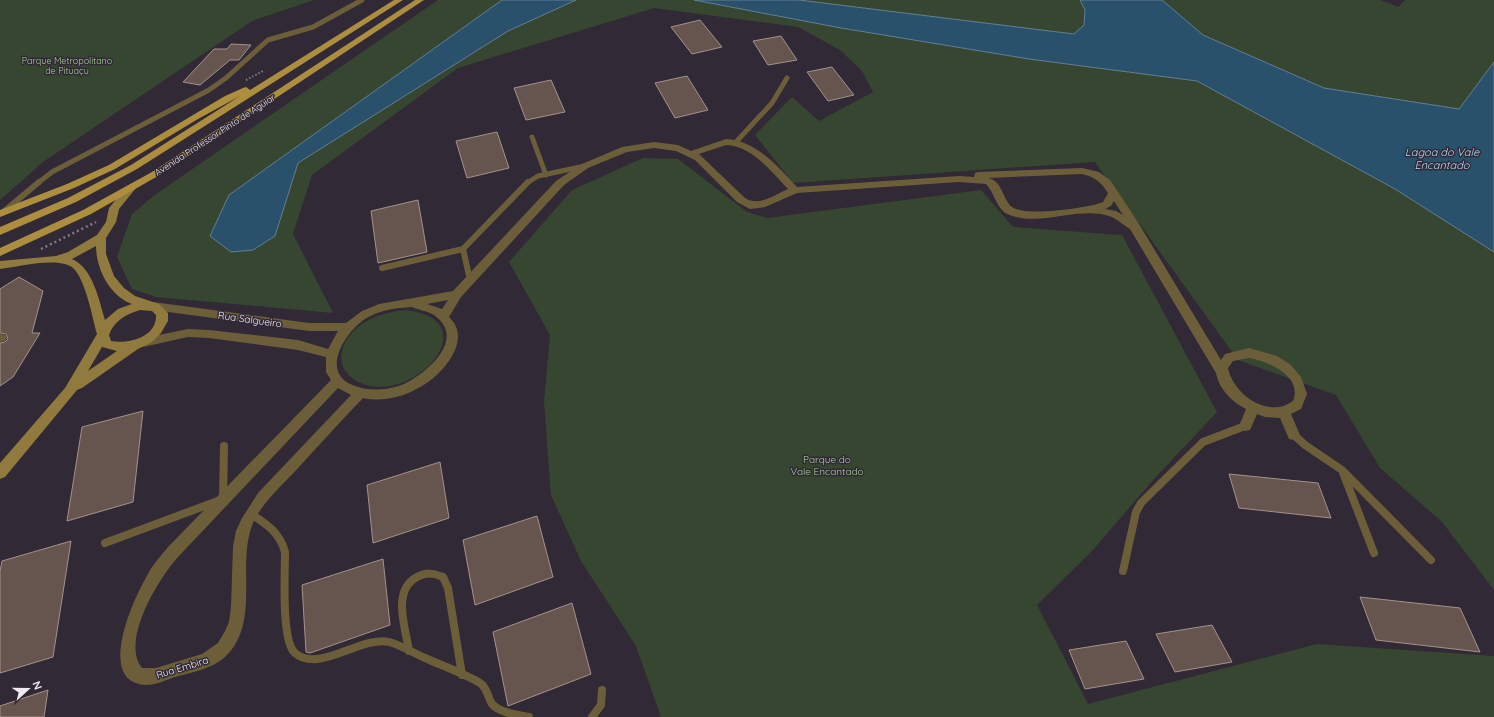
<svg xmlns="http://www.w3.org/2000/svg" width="1494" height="717" viewBox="0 0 1494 717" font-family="Quicksand,sans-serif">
  <rect width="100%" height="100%" fill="#312935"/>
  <!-- green -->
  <path fill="#374631" d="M0,0H314L252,21L43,162L0,200Z
    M438,0H502L229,195L253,250L275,236L298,163L508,31L576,0H694L841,28L1029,59L1197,81L1395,189L1494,252V590L1442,522L1380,468L1336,395L1238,360L1095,162L793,183L755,135L792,97L819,121L873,92L862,71L840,50L798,27L654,8L458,68L312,175L293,234L333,313L156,297L132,289L117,257L132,214L156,194Z
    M799,0H1080L1085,10L1084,26L1074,34Z
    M1162,0H1381L1398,7L1405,0H1494V62L1459,109L1324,88L1203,35Z
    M643,158L678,159L747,212L767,218L981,190L1013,227L1122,235L1217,412L1154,479L1092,551L1037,605L1088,704L1317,644L1494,656V717H661L636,646L581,561L551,495L544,402L550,335L509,262L572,190Z
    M405,310C485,319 423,396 371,386C337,379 332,350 357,328C371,316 388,312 405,310Z"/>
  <!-- water -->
  <path fill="#29516c" stroke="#647f94" d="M502,0H576L508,31L298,163L275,236L253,250L231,252L210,236L229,195Z
    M694,0H799L1074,34L1084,25L1085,10L1080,0H1162L1203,35L1324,88L1459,109L1494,62V252L1395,189L1197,81L1029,59L841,28Z"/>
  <!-- building -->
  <path fill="#66554f" stroke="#a4928b" d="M700,20L722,47L692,54L671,27Z
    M781,36L797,60L768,65L753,41Z
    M231,44L251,45L239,60H230L200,85L183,82L214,49H227Z
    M832,67L854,95L828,101L807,72Z
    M687,76L708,110L675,118L655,83Z
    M551,80L565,112L526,120L514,88Z
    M497,132L509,168L467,178L456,141Z
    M418,200L427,252L378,263L371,211Z
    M19,277L43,291L32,333H40L13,377L0,386V343L5,342L8,339L6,334L0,333V289Z
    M143,411L133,502L67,521L82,427Z
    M440,462L449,518L373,543L367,485Z
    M1229,474L1318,483L1331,518L1239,508Z
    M537,516L553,577L475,605L463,540Z
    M71,541L53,657L0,673V571L2,561Z
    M383,559L390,625L310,653L306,652L302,585Z
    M1360,597L1460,608L1480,652L1376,640Z
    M572,603L591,674L508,706L493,632Z
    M1212,625L1232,662L1175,672L1156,634Z
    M1126,641L1144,679L1085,689L1069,650Z
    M48,690L44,717H0V706Z"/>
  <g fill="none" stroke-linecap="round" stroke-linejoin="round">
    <!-- path-far1 -->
    <path stroke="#827b85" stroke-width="2" stroke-dasharray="1.5 2" stroke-linecap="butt" d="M246,80L263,71"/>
    <!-- path -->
    <path stroke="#827b85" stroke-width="2.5" stroke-dasharray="2 3" stroke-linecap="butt" d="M41,249L96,222"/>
    <!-- lane-far2 -->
    <path stroke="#6d5e3a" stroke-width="5" d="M532,137L546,175
      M736,142L772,103L787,78
      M38,183L52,172L209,90L226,78L268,40L313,27L362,0
      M527,183L538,176L585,166"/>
    <!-- lane-far1 -->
    <path stroke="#6d5e3a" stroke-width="6" d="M2,213L39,182
      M382,268L463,249
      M470,280L463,249L528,182"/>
    <!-- lane -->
    <path stroke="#6d5e3a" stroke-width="8" d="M1294,435L1305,445L1342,470L1374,553
      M1345,473L1431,560
      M251,514C267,524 280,533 285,552C285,572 281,641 295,653C319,674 362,635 389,642C401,645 413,653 425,658C443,666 463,673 480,683C487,687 488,698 492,704C500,713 518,715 529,717
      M105,543L223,499L224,446
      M1123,571L1136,512L1141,503L1203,442L1245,426
      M409,651C406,629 391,591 417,577C426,572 433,573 443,577L448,588L462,675
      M592,717L601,705L602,690"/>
    <!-- street -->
    <path fill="#6d5e3a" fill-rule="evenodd" d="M726,139C757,141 777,166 797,187L959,176L974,177L975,173L978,172L1082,168L1099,172L1110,180L1136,219L1221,360L1225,354L1249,348L1277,356L1291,365L1301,377L1307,394L1301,409L1291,414L1300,435L1299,439L1294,440L1289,439L1280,418L1265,417L1257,414L1250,430L1245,431L1240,430L1239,426L1246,409C1232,402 1219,389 1216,373L1130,229C1123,225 1116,218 1109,216C1076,206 1039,228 1007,214C997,209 994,192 986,184L959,182L797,193L765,207L750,209L737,202L695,160L676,151L654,148L627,152L588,168L564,185L461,297L449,317C459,326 460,338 455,350C441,382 398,406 363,398C341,421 320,444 299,467C282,486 256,507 250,532C239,572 259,625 225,657C212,669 192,672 175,677C166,680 156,685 146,685C94,683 135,595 148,574C153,564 161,556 168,547L331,380L326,372V357L298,350L209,338L188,337L143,347L139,345L137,342L139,339L188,329L209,330L298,340L328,349L338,331H309L153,310L149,309L147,306L149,303L153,302L309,323H346L362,311L379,304L453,291L556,181L582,164L622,147L654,142L678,145L691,151ZM726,145C753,146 771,172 788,189C774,195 759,207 745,198L699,154ZM1082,174C1095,177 1101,182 1108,193L1103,202C1089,208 1025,217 1012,207C1002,199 1003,181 988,178ZM1114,201L1123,215L1116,211L1105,209L1111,206ZM448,300L442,309L427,304ZM412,307C418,310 428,311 434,315C466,338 430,370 408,382C393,390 371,392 355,386C319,374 344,333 365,319C379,310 395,308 412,307ZM1249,358C1268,361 1303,376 1293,401C1288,404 1283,407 1278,407C1256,410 1232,389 1228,368L1233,361ZM338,388L351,395L258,493L242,518L236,531L233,546L231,607L229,622L225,631L218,643L202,654L156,668H142C120,641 159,578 178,557Z
      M0,334L5,335L7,338L5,341L0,342Z"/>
    <!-- secondary -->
    <path fill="#917a3e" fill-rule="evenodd" d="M131,185L136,188L119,209L116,222L106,238V254L114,276L124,288L135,296L159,304L168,313V321L161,333L152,342L138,349L82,388L77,390L5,477L0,479V463L65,388L97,334C92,317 86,280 73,268C59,256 17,267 0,269V261L56,256L68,252L97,235L106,222L109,208L127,186ZM96,246C96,269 110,296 132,304L118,309L105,320C99,300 93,268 72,259ZM140,310L152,311L156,315C157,337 129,344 111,341L109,335C114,321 126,314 140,310ZM102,347L117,351L88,371Z"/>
    <!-- primary -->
    <path fill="#ad8e3e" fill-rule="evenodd" d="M394,0H403L137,169L76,202L0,235V227L68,198L131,165L240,96L198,119L115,169L74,188L0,217V210L67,184L109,165L225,96L243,88L246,87L250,90Z
      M415,0H424L158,176L91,214L0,256V248L83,210L152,172Z"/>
  </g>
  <g text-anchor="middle" stroke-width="3" stroke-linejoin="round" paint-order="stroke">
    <!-- far-park labels -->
    <g font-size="9" fill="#a8d397" stroke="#312935">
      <text x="67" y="64">Parque Metropolitano<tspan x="67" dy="10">de Pituaçu</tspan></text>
    </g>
    <!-- far-street labels -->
    <g font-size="9" fill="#efeaf2" stroke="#312935">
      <text transform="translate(215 135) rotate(-33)" y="3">Avenida Professor Pinto de Aguiar</text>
    </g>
    <!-- street labels -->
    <g font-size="10" fill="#efeaf2" stroke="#312935">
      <text transform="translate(250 319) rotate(8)" y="4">Rua Salgueiro</text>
      <text transform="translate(182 667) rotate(-17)" y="4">Rua Embira</text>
    </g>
    <!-- park labels -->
    <g font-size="10" fill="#a8d397" stroke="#312935">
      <text x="827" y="463">Parque do<tspan x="827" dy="12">Vale Encantado</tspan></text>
    </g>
    <!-- water labels -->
    <g font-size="11" font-style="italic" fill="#b7defa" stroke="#312935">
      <text x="1442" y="156">Lagoa do Vale<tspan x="1442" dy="13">Encantado</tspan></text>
    </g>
  </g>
  <!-- north arrow -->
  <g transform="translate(28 689) rotate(69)" stroke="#312935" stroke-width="3" paint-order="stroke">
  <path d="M0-3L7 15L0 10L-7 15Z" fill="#efeaf2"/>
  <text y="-6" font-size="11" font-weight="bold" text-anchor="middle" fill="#efeaf2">N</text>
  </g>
</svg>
